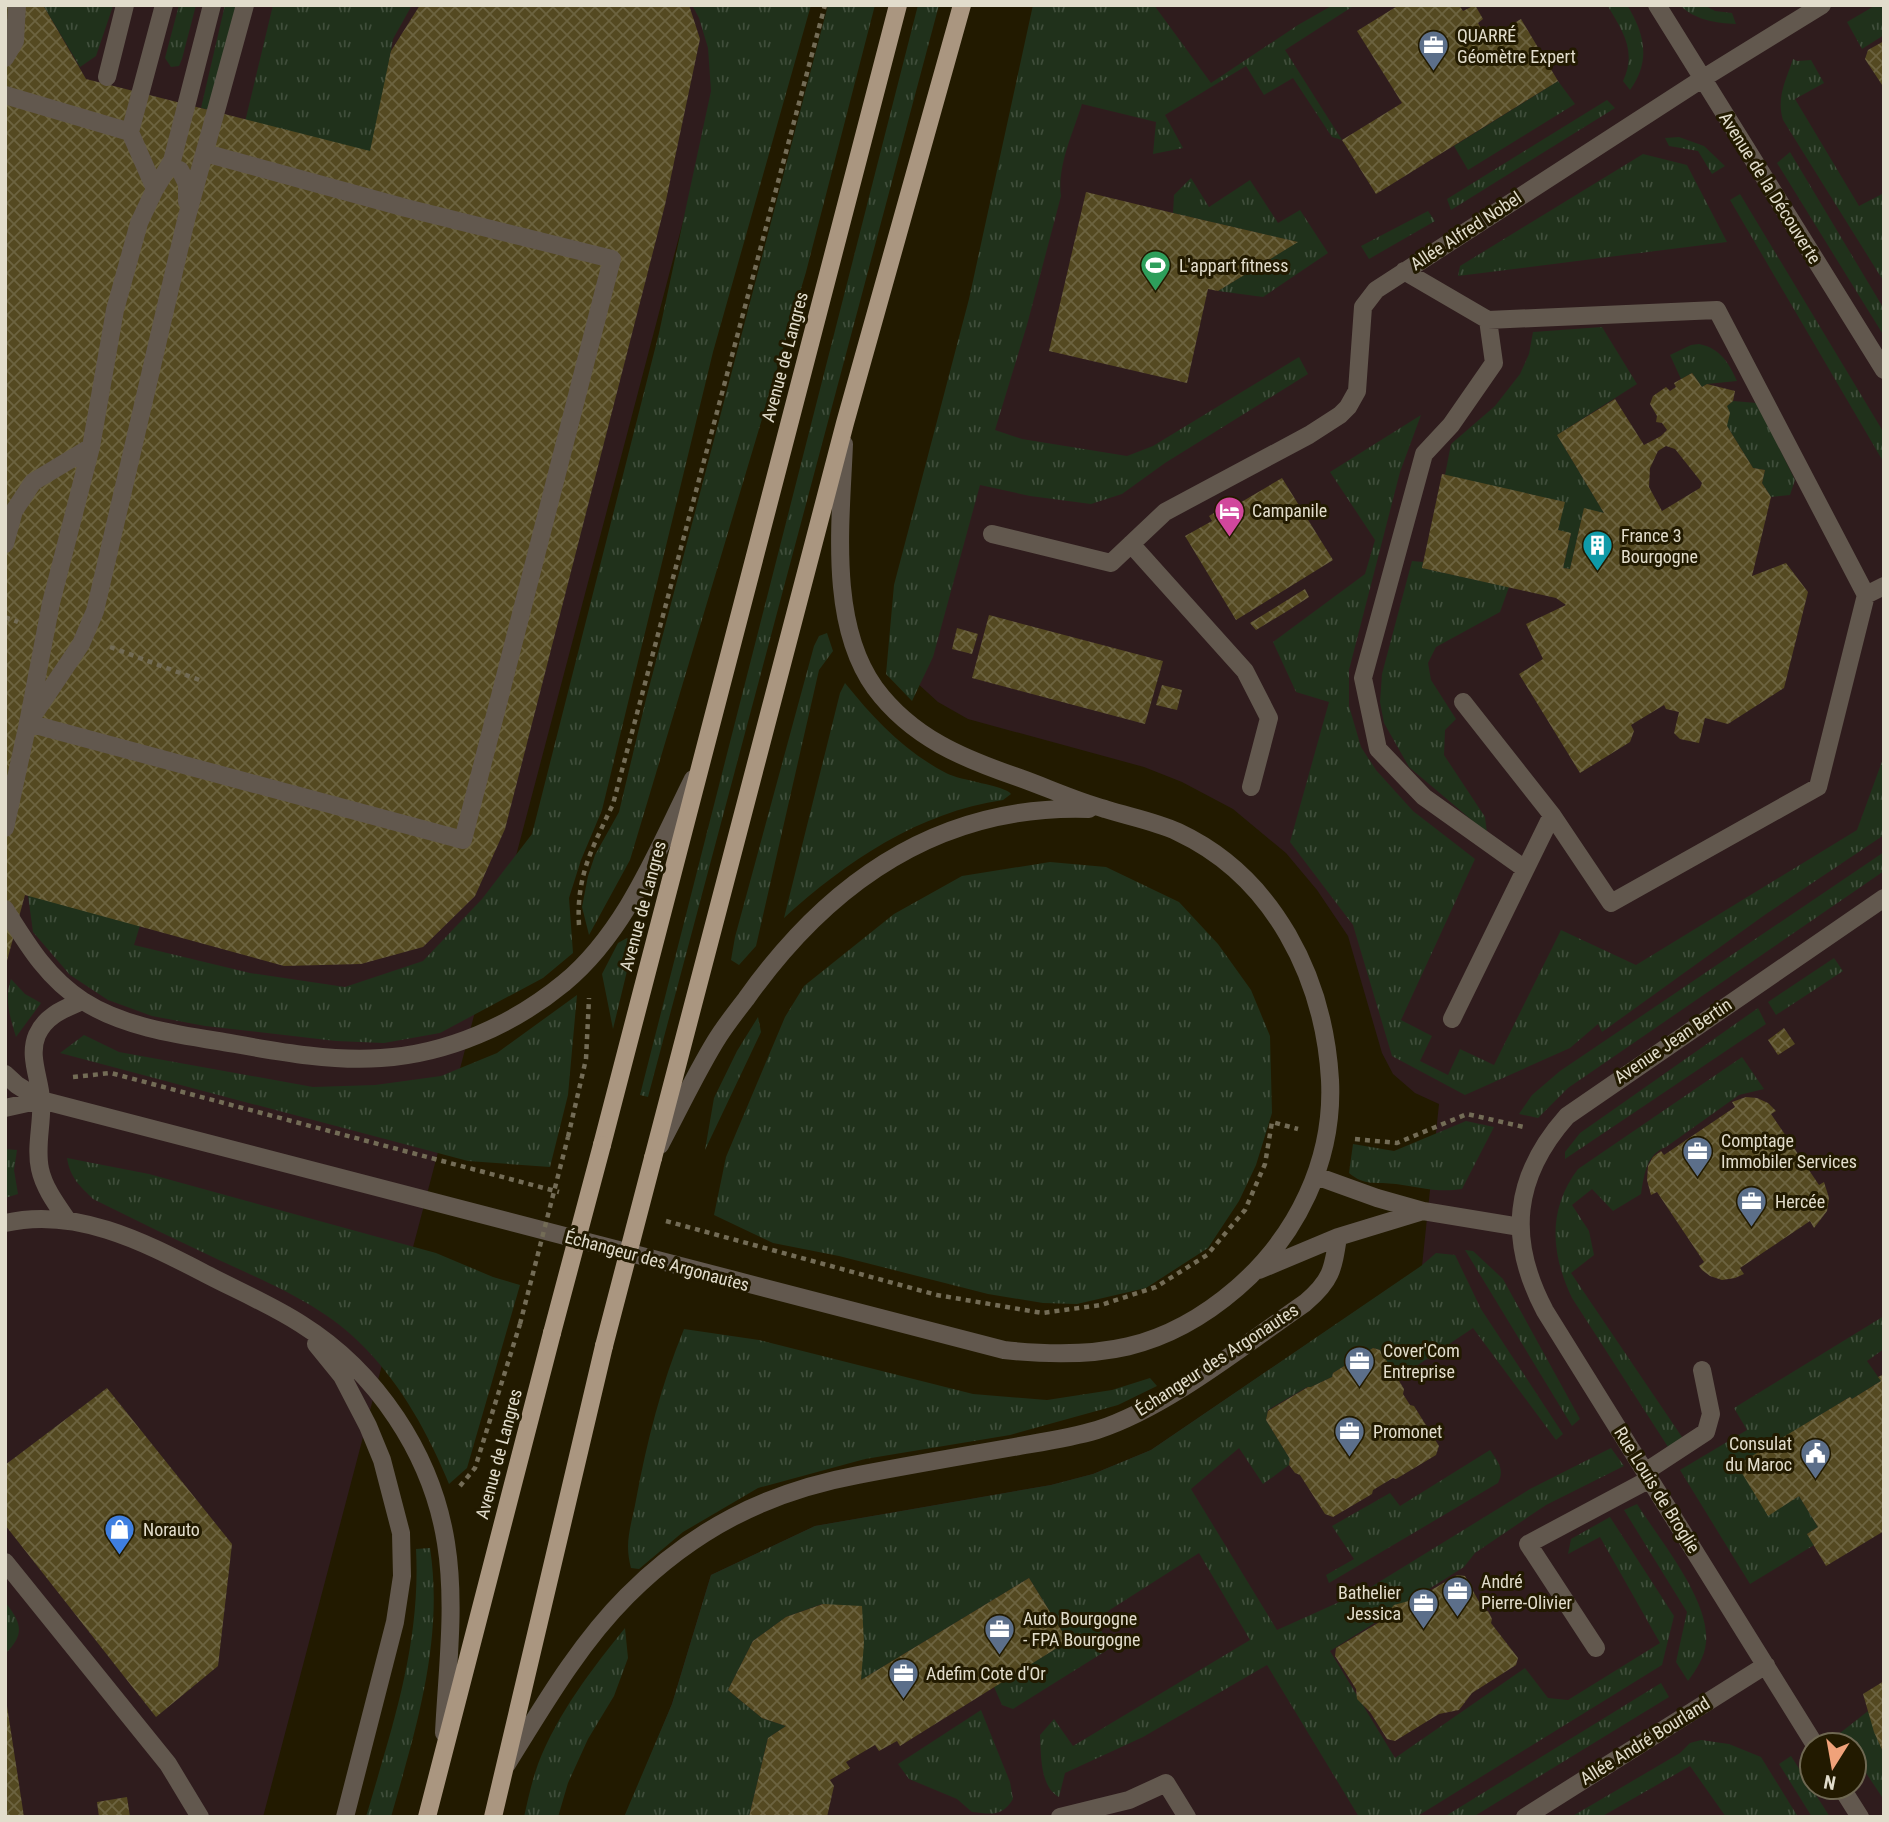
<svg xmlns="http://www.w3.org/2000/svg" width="1889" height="1822" viewBox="0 0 1889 1822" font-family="'Roboto Condensed',sans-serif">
  <defs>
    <pattern id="grass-tufts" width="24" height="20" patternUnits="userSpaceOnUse" patternTransform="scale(1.75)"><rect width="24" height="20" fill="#20311b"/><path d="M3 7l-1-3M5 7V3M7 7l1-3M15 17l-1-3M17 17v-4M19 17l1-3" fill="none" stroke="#404e3b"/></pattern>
    <pattern id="building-cross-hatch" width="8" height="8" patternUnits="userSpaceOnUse" patternTransform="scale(1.75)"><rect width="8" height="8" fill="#544921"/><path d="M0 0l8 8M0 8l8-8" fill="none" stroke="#6c6340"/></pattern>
  </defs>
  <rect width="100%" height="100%" fill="#221a00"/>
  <!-- commercial -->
  <path fill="#2f1c1d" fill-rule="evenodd" d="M5,5H740L263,1817H5Z
    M1078,5H1884V1817H625L672,1704L711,1575L815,1526L1051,1485L1093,1474L1151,1450L1422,1266L1439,1104L1415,1093L1393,1074L1382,1053L1348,936L1317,890L1286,853L1233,809L1182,782L1144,767L968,719L938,702L916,682ZM1812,1745H1854V1787H1812Z"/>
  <!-- grass -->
  <path fill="url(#grass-tufts)" d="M43,5L113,6L96,56L80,67Z
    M179,5H196L182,59L179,66L171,67L165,58Z
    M225,5H238L211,110L201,108Z
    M273,5H412L393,39L370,171L244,126Z
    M692,5H811L713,352L602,810L581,860L569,898L573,953L543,978L440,1033L384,1043L336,1041L205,1026L152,1016L108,1000L70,975L33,932L23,859L142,919L134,945L250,973L345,987L423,961L482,899L532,834L659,333L711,91L708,48L699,18Z
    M828,5H875L806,272L630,860L589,935L582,907L588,876L595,855L619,812L646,699Z
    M918,5H939L648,1097L640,1095Z
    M1033,5H1154L1211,83L1298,25L1333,5H1355L1285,50L1342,140L1332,137L1293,78L1264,95L1246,66L1165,115L1183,148L1153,154L1156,122L1082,104C1073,133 1057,166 1061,196L1027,325L995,430L1022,439L1127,456L1153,446L1299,357L1308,374L1165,463L1122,494L1091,504L1030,496L980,485L933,657L912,701L886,674L894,585L969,299Z
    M1607,5H1627C1645,34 1651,61 1630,90L1623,81C1637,52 1623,31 1607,5Z
    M1680,5H1704L1715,11L1732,13L1736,24C1716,23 1694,20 1680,5Z
    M1876,5H1884V35L1862,49L1847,22Z
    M1793,59L1797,61L1811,60L1824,83L1795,99L1859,206L1884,193V282L1783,120C1776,98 1786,80 1793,59Z
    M1558,81L1575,104L1468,170L1454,146Z
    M1607,100L1615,108L1451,210L1447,199Z
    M1679,137L1704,146L1725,166L1712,174L1698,151L1669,146L1665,138Z
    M1790,152L1884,309V336L1777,163Z
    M1643,154L1687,165L1727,242L1458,276L1460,266Z
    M1191,178L1209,207L1250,180L1278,223L1300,210L1328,253L1263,297L1218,291L1297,242L1173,213L1174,195Z
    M1740,194L1884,433V463L1730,200Z
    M1428,211L1435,221L1369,259L1361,246Z
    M1602,327L1637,384L1557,435L1604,513L1584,509L1570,569L1563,568L1571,534L1558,530L1564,502L1445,475L1451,444L1495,406L1520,374L1529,354L1533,332Z
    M1699,344C1720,348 1729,363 1737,381L1707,384L1702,387L1692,373L1681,379L1670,355L1691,345Z
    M1733,401L1757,403L1795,480L1790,495L1771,497L1762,483L1765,470L1753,468L1727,426V406Z
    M1421,415L1400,472L1349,670V706L1361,747L1376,770L1413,811L1475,859L1401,1020L1432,1036L1420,1061L1448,1075L1460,1049L1494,1065L1561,930L1636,965L1857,830L1884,756V835L1766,914L1602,1032L1598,1024L1570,1048L1465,1095L1392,1056L1353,925L1290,842L1329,702L1296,692L1273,642L1365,574L1375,540L1330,472Z
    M1412,561L1423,562L1422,568L1509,587L1500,612L1436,647L1428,663L1431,680L1456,719L1445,730L1444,755L1485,817L1487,833L1409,767L1384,723L1380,702L1382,674Z
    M827,633L833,651L819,670L756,946L739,965L731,960L735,937L814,646L819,636Z
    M845,683C874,719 904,751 946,773C961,781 1004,785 1011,794L1003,800C919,812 845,862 784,918L840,693Z
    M1884,852V871L1568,1088L1538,1118L1519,1114L1532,1095L1560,1071Z
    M1050,862L1106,867L1179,902L1218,944L1251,990L1270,1036L1272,1113L1256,1165L1239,1201L1208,1248L1146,1288L1077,1304L1043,1303L988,1294L839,1256L773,1243L714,1215L726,1157L785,1017L804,986L894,914L962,876Z
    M627,938L634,942L613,1029L602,974L618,943Z
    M1834,958L1843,971L1776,1015L1768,1002Z
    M11,979L25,994L41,1003L16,1037C10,1017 4,999 11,979Z
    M577,995L568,1095L550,1167L468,1161L60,1053L84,1035L119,1052L313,1087L375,1085L441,1076L497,1053Z
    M1758,1008L1766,1024L1565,1159V1152L1580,1133Z
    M758,1017L761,1032L705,1150L714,1098L737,1051Z
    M1742,1057L1764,1089L1739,1095L1666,1147C1646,1154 1644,1176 1641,1194L1613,1211L1592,1189L1572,1205L1589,1231L1594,1255L1571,1273L1684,1440L1670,1450L1572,1298C1551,1254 1547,1210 1578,1169Z
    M1466,1121L1494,1127L1462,1189C1438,1193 1419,1187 1396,1184C1377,1182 1364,1186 1349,1173L1353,1144L1394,1151Z
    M5,1149L17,1150L14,1170L18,1194L5,1198Z
    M67,1158L149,1174L436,1253L493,1277L520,1285L467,1468L449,1484C429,1435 402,1386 365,1348C325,1306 271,1284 219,1260C177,1240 135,1220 93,1199C80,1186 70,1178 67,1158Z
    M1465,1250L1473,1251L1503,1279L1580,1419L1572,1426Z
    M1436,1253L1455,1255L1481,1309L1563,1434L1556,1440L1473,1328L1397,1379L1380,1350L1373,1348L1333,1373L1332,1377L1311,1387H1307L1268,1410L1266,1420L1290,1459L1289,1465L1263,1484L1239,1448L1191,1489L1277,1630L1366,1590L1530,1489L1611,1448L1624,1466L1546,1505L1475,1553L1464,1567L1330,1651L1395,1758L1525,1668L1548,1698L1568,1700L1660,1643L1600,1537L1568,1554L1571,1539L1610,1517L1674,1616L1662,1665L1416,1817H1359L1267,1665L1143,1737L1065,1773L1059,1797C1040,1787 1041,1755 1040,1735L1054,1719L1073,1746L1250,1640L1199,1553L1094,1620L1112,1647L1013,1709L1002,1705L994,1687L1068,1641L1029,1578L861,1680L822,1604L786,1617L753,1641L728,1690L762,1718L786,1726L768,1738L749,1817H624L672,1704L711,1575L815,1526L1051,1485L1093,1474L1151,1450L1421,1266Z
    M1884,1316V1349L1867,1361L1881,1381L1852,1399L1850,1397L1738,1465L1768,1515L1799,1496L1818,1527L1807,1534L1814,1545L1750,1584L1680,1470L1747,1430L1734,1408Z
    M684,1329L759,1340L973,1394L1047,1400L1112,1390L1150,1378L1157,1386L1118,1405L1010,1435L865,1459L758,1488L683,1532L639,1569L631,1568C624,1542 631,1527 636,1500C647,1441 661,1385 684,1329Z
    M1490,1450C1498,1462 1505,1469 1498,1483L1329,1583L1326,1575L1354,1559L1332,1526L1390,1493L1400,1506Z
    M1637,1504C1659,1539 1710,1600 1706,1642C1705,1657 1696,1670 1688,1681L1676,1662L1687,1612L1624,1510Z
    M430,1548C444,1640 416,1729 391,1817H366C392,1727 421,1645 416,1549Z
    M5,1602C21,1622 26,1634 5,1654Z
    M625,1628L628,1658L614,1696L588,1739L568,1783L558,1817H524C528,1799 532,1781 538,1764C558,1713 591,1670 625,1628Z
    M1661,1683L1669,1697L1473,1817H1444Z
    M981,1710L1010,1782L1013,1799C1002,1817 991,1814 972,1812L957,1799L909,1779L898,1764Z
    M1868,1711L1884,1754V1800L1854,1755V1745H1847L1840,1733Z
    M1701,1740L1729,1744L1761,1757L1798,1817H1726L1690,1766L1601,1817H1571L1680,1753L1690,1743Z
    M1791,1756L1830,1817H1812L1779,1764Z"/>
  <!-- building -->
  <path fill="url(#building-cross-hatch)" fill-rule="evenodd" d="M5,5H43L86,79L370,151L391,51L420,5H689L700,39L665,205L505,829L475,896L423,947L361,964L284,966L25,895L5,968Z
    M1399,5H1459L1463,11L1475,5L1483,19L1478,23L1487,39L1521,19L1558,81L1376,194L1342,140L1402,103L1357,31Z
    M1884,41V88L1865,59L1868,50Z
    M1086,192L1173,213L1298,242L1218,291L1208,289L1187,383L1049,351Z
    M1692,373L1702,387L1707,384L1735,391L1733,401L1727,406L1730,413L1727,426L1753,468L1765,470L1762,483L1771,497L1752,576L1786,563L1808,592L1784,688L1728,724L1705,718L1699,743L1680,739L1674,733L1679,712L1666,709L1664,705L1631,725L1634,731L1630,742L1580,773L1519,674L1543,659L1526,624L1566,605L1556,598L1422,568L1442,474L1565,502L1558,530L1571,533L1563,568L1570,569L1584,508L1604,513L1557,435L1615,399L1644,445L1661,436L1667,430L1662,423L1656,422L1657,416L1650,404L1653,396L1666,387L1670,391L1676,387L1674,383ZM1666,446L1675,449L1702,483L1700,488L1662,511L1649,487L1650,468L1658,451Z
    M1282,478L1333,560L1236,620L1185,536L1212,521L1209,516L1235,500L1238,504Z
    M1305,589L1309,597L1289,610L1256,630L1250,623Z
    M989,615L1163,661L1145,724L972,678Z
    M957,628L978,634L972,654L952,649Z
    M1162,685L1182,690L1177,710L1156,705Z
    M1784,1028L1795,1044L1778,1055L1768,1040Z
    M1746,1097L1757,1098L1768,1103L1776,1111L1771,1114L1819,1185L1824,1182L1829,1198L1827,1211L1814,1228L1810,1221L1740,1268L1744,1274L1735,1278L1722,1280L1710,1276L1702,1270L1699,1266L1704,1262L1657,1192L1651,1195L1647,1180L1648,1166L1653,1157L1661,1151L1664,1155L1735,1107L1732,1102Z
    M1373,1348L1380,1350L1404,1389L1403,1394L1410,1405L1414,1406L1439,1446L1436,1455L1396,1479L1393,1478L1373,1490L1372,1494L1333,1517L1325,1514L1300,1475L1295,1473L1289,1465L1290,1459L1266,1420L1268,1411L1308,1387H1311L1332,1377L1333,1373Z
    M1884,1374V1531L1826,1566L1807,1534L1818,1527L1799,1496L1768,1516L1737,1465L1850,1397L1852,1399L1881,1381L1878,1377Z
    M107,1388L232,1544L218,1666L156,1717L5,1525V1465Z
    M1457,1575L1465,1576L1484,1611H1488L1492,1619L1491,1623L1518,1658L1516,1665L1472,1693L1459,1710L1439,1714L1395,1741L1387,1739L1370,1712L1357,1699L1356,1689L1335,1656L1336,1648L1378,1623L1394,1605L1416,1599Z
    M1029,1578L1068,1641L900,1746L897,1741L879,1751L875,1745L846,1762L850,1768L830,1780L834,1786L827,1817H749L768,1738L786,1726L762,1718L728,1690L753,1641L786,1617L823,1604L862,1606L864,1643L861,1680Z
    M1884,1681V1754L1874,1732L1863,1694Z
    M5,1706H7L24,1817H5Z
    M127,1797L130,1817H99L97,1802Z"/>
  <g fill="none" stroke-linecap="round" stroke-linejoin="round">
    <!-- path -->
    <path stroke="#736c56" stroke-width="4.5" stroke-dasharray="5 5" stroke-linecap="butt" d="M5,617L18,622
      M110,647L202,681
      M579,925C576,875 593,847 613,804L825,5
      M73,1077L111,1073L559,1192
      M568,1137L586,1059L589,998
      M1355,1139L1397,1143L1467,1114L1524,1127
      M666,1221L937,1295L1042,1313L1101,1305L1156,1287L1207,1255L1245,1210L1265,1164L1272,1122L1298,1129
      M460,1486L475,1468L520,1324"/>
    <!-- minor -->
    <path stroke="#62584e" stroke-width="18" d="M1657,5L1884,370
      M5,58L15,41L17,5
      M107,77L125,5
      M5,95L130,132L155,189
      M130,132L164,5
      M205,153L406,208L612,259L463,840L28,723L81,644L95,611L186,220L245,5
      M180,170L187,184V202
      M1404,271L1488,320L1494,363L1451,425L1424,454L1363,678L1378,749L1424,797L1525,869
      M1488,320L1717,310L1866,595
      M992,534L1111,563L1165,512L1309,435L1340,415L1348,407L1357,391L1363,307L1376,290L1702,79L1822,5
      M5,544L14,511L33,482L91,447L115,310L139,223L155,189L172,161L212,5
      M1131,544L1245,671L1269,718L1251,787
      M1463,702L1552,815L1611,903L1818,787L1866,595L1884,586
      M5,828L28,723L51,603L91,447
      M5,909C27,944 47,978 83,1001C122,1026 173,1034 218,1041C270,1050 329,1062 381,1058C447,1054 513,1025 564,983C626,932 658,849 693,779
      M1452,1019L1552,815
      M5,1074L17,1085L41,1100L1004,1350C1097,1360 1164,1351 1237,1288C1297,1236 1334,1160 1330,1080C1324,978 1274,877 1178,832C1154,821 1130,817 1105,809C1076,801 1048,788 1020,778C964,759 912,738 875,688C828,623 841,520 844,444
      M5,1108L41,1100
      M660,1145C678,1111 695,1075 715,1042C724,1027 735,1013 746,999C829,882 940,804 1089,809
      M1316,1176L1377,1198L1423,1211L1520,1227
      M68,1221C57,1205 44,1188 40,1169C35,1146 43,1122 41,1099C40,1079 28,1056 37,1035C46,1015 64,1009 82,1001
      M5,1223C75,1207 142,1241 202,1272C234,1289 270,1304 301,1324C376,1371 432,1454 446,1543C456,1605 447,1671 444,1733
      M1259,1270L1338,1237L1420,1212
      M316,1344L342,1376L368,1426L382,1460L401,1533L402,1576L395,1622L345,1817
      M1645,1472L1706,1432L1711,1414L1702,1370
      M5,1562L168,1764L200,1817
      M1596,1648L1528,1544L1650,1479
      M1815,1745L1545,1311C1507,1239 1513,1177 1567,1116L1884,898
      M507,1764C543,1706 579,1644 627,1596C693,1530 766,1492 858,1475C910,1465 962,1456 1014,1447C1042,1442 1070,1438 1097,1430C1166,1408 1244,1345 1305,1303C1331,1281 1333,1270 1338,1237
      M1841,1787L1860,1817
      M1060,1817L1129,1800L1166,1783L1187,1817
      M1525,1817L1766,1665"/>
    <!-- major -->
    <path stroke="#aa9680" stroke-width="18" d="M602,1145L898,5
      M653,1158L845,423L962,5
      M427,1817L552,1333
      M493,1817L604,1346"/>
    <!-- path-bridge -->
    <path stroke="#736c56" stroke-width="4.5" stroke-dasharray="5 5" stroke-linecap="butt" d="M520,1324L568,1137"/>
    <!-- major-bridge -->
    <path stroke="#aa9680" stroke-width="18" d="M552,1333L602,1145
      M604,1346L653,1158"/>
  </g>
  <!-- icons -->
  <defs>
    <symbol id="office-pin" viewBox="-11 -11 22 30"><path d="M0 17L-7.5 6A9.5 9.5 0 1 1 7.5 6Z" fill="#5c6f8a" stroke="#221a00"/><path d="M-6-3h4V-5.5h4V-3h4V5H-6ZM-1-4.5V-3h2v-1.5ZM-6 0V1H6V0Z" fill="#fff"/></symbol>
    <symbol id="stadium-pin" viewBox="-11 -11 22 30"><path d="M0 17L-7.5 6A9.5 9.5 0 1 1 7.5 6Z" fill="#2e9e5b" stroke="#221a00"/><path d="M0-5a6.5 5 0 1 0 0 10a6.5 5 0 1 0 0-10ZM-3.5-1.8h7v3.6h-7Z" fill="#fff"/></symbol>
    <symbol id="hotel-pin" viewBox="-11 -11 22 30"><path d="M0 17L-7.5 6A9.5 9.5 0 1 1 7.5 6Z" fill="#d1479c" stroke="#221a00"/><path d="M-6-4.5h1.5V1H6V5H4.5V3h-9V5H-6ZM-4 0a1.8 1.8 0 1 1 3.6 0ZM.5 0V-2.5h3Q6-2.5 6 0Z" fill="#fff"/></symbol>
    <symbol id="building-pin" viewBox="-11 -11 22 30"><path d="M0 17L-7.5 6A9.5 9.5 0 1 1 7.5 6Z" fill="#0f9aa8" stroke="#221a00"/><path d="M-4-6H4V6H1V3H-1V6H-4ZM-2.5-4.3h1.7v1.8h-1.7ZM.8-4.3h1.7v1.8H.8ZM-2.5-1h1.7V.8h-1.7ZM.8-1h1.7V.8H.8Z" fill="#fff"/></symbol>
    <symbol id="civic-pin" viewBox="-11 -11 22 30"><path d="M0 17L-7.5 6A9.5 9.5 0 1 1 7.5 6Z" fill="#5c6f8a" stroke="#221a00"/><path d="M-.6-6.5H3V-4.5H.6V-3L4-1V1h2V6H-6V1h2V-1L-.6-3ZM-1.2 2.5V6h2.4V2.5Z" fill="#fff"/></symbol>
    <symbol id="shop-pin" viewBox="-11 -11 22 30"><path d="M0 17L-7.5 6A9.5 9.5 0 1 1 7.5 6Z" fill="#3f7fe0" stroke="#221a00"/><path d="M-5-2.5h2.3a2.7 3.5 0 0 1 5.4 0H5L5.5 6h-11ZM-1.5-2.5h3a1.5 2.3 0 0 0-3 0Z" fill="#fff"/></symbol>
  </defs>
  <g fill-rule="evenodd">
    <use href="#office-pin" x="1416" y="28" width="35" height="47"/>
    <use href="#stadium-pin" x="1138" y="248" width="35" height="47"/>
    <use href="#hotel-pin" x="1212" y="494" width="35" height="47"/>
    <use href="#building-pin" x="1580" y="528" width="35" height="47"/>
    <use href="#office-pin" x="1680" y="1134" width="35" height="47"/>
    <use href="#office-pin" x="1734" y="1184" width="35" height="47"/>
    <use href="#office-pin" x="1342" y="1344" width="35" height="47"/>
    <use href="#office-pin" x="1332" y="1414" width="35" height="47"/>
    <use href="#civic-pin" x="1798" y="1436" width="35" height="47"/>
    <use href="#shop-pin" x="102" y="1512" width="35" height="47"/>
    <use href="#office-pin" x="1440" y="1574" width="35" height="47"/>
    <use href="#office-pin" x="1406" y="1586" width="35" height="47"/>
    <use href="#office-pin" x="982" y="1612" width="35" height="47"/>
    <use href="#office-pin" x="886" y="1656" width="35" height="47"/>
  </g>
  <g text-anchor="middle" stroke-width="6" stroke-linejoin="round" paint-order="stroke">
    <!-- poi labels -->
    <g font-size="18" fill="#e2ddcc" stroke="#221a00" text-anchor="start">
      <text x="1457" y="42">QUARRÉ<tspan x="1457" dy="21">Géomètre Expert</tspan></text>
      <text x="1179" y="272">L'appart fitness</text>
      <text x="1252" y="517">Campanile</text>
      <text x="1621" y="542">France 3<tspan x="1621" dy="21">Bourgogne</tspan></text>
      <text x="1721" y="1147">Comptage<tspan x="1721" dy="21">Immobiler Services</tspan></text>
      <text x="1775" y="1208">Hercée</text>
      <text x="1383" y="1357">Cover'Com<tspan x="1383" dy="21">Entreprise</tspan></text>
      <text x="1373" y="1438">Promonet</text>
      <text x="1792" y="1450" text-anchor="end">Consulat<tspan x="1792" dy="21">du Maroc</tspan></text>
      <text x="143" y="1536">Norauto</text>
      <text x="1481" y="1588">André<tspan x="1481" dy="21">Pierre-Olivier</tspan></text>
      <text x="1401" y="1599" text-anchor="end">Bathelier<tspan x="1401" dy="21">Jessica</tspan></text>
      <text x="1023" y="1625">Auto Bourgogne<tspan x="1023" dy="21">- FPA Bourgogne</tspan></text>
      <text x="926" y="1680">Adefim Cote d'Or</text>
    </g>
    <!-- street labels -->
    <g font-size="18" fill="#e2ddcc" stroke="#221a00">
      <text transform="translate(1770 188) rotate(58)" y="6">Avenue de la Découverte</text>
      <text transform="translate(1466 231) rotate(-33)" y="6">Allée Alfred Nobel</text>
      <text transform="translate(785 357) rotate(-75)" y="6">Avenue de Langres</text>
      <text transform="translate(643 906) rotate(-75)" y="6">Avenue de Langres</text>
      <text transform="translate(1673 1041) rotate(-34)" y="6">Avenue Jean Bertin</text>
      <text transform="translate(657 1261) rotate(15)" y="6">Échangeur des Argonautes</text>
      <text transform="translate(1217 1360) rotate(-33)" y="6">Échangeur des Argonautes</text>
      <text transform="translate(499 1454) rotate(-75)" y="6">Avenue de Langres</text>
      <text transform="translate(1657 1490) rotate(58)" y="6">Rue Louis de Broglie</text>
      <text transform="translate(1645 1741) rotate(-32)" y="6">Allée André Bourland</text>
    </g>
  </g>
  <!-- border -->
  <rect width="1889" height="1822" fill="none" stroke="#e2ddcc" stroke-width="14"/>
  <!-- north arrow -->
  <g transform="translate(1833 1766) rotate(191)"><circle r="33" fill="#221a00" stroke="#6f6852" stroke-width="2"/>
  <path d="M0-5L12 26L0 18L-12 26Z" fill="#f0a27a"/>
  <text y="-10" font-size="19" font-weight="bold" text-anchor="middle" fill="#e2ddcc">N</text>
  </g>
</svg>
